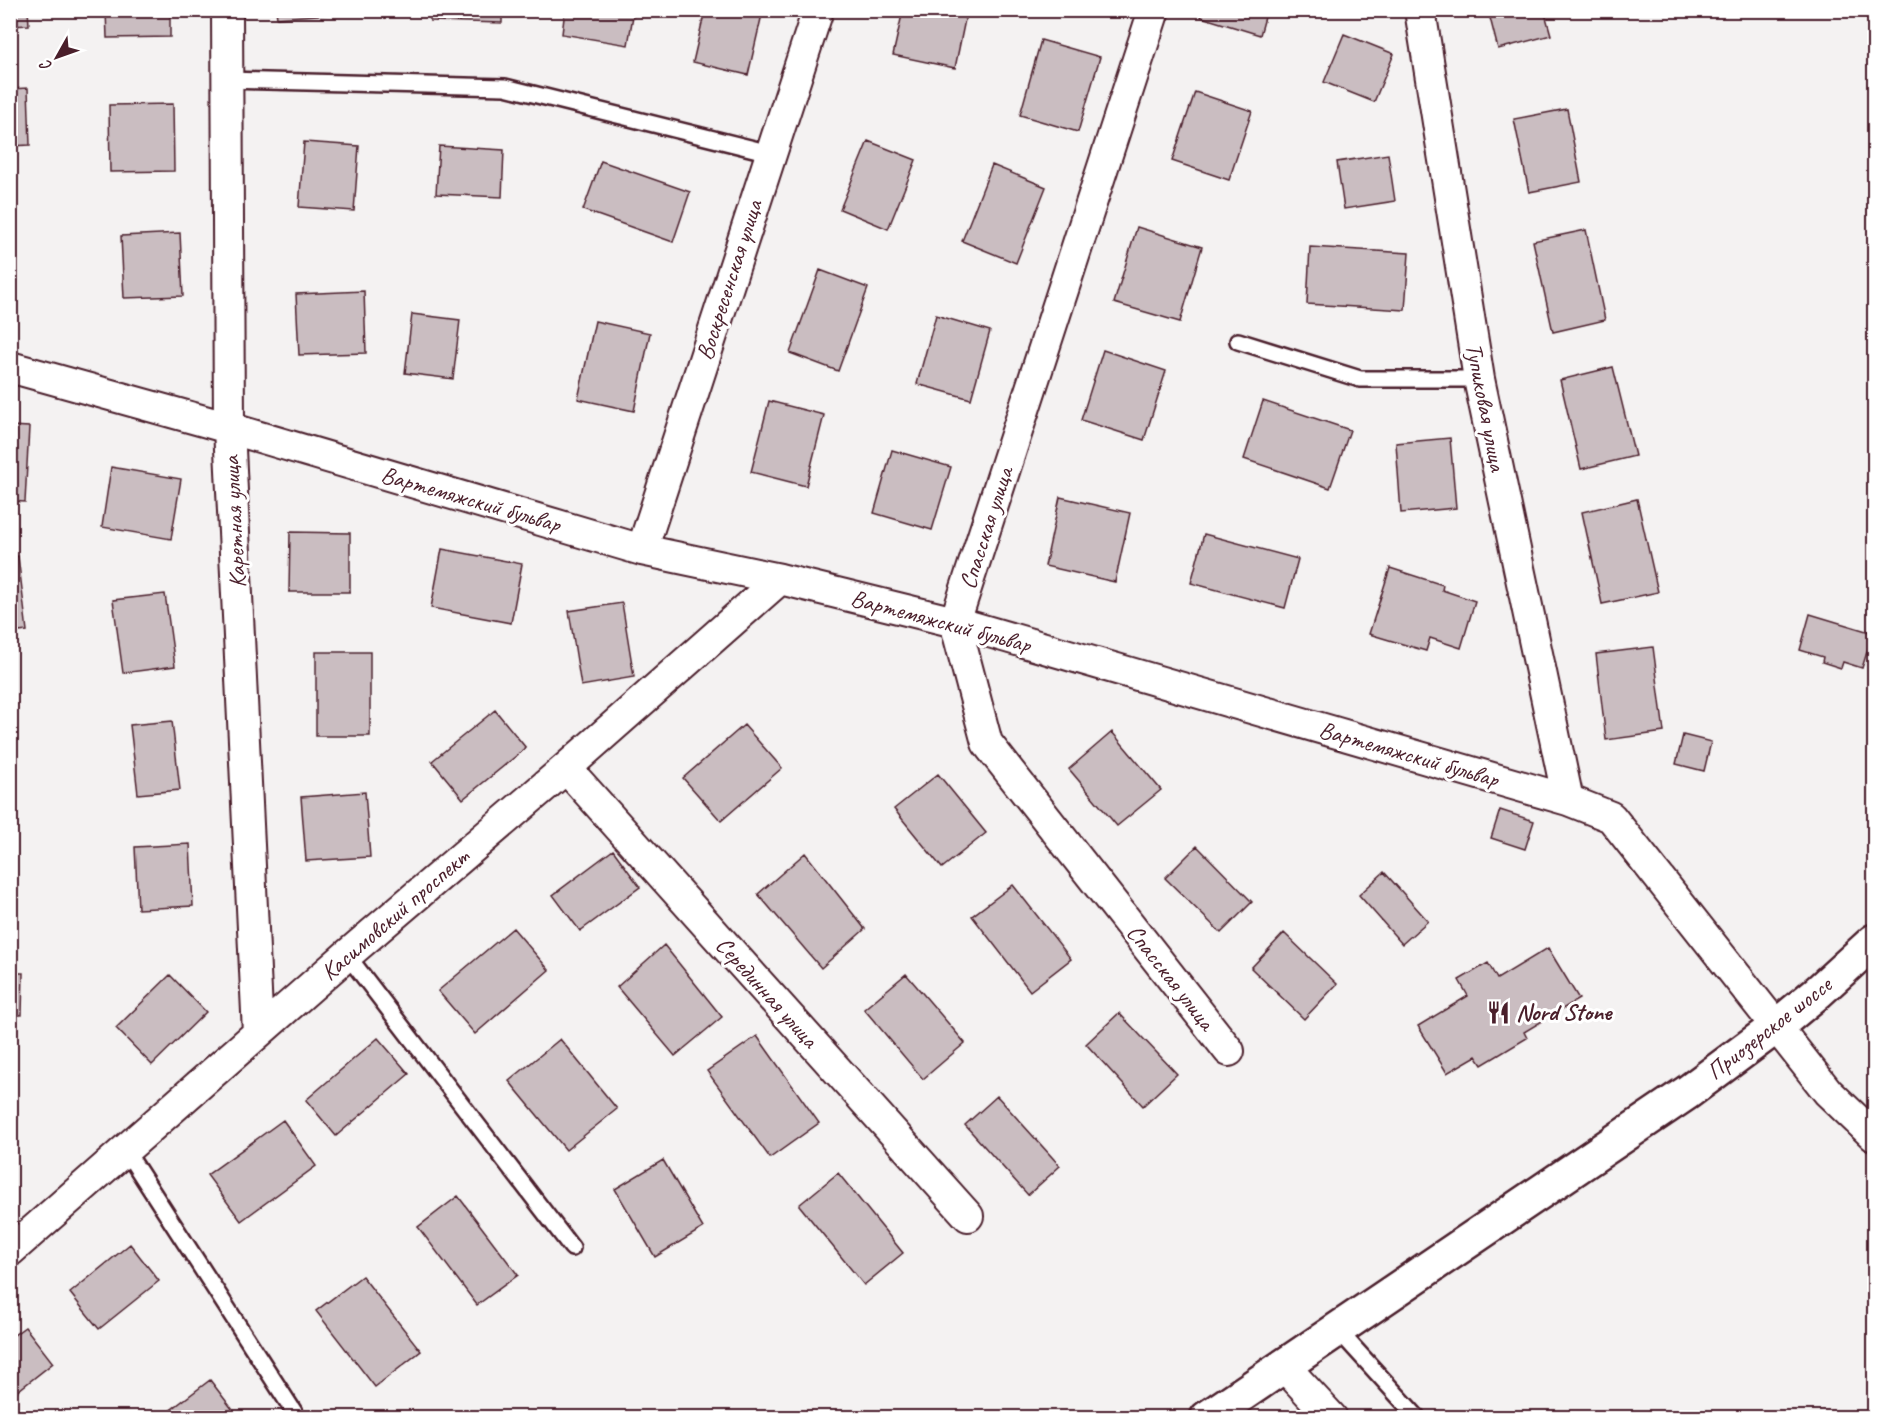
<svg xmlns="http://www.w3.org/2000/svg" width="1885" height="1428" viewBox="0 0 1885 1428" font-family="Caveat,sans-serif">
  <rect width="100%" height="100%" fill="#f4f2f2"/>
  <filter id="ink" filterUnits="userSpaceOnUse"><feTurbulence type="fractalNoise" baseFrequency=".0167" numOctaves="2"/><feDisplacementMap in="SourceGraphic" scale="12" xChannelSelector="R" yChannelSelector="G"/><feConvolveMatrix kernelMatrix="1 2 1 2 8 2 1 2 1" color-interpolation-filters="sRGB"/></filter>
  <g filter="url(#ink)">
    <!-- building -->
    <path fill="#cabdc1" stroke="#4a1f2b" stroke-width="1.5" d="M10,10H28L29,25L10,26Z
      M106,10H170V37L107,38Z
      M276,10H331V14L277,18Z
      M430,10H502V23L430,21Z
      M565,10H634L628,45L562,34Z
      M705,10H763L748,75L693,62Z
      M903,10H967L955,68L893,55Z
      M1203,10H1267L1260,35L1201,17Z
      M1488,10H1544L1551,35L1498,49Z
      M1344,34L1394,54L1374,102L1324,82Z
      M1041,40L1100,57L1078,132L1020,115Z
      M28,88L30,145L10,146V89Z
      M1195,92L1252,111L1229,180L1172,161Z
      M173,104L174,171L110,172L109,105Z
      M1567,109L1581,182L1529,192L1514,119Z
      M868,141L916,160L888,229L840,209Z
      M304,142L359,146L354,211L299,207Z
      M439,146L504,150L502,197L436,194Z
      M1388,154L1395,201L1344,209L1337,162Z
      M601,161L690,192L673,242L583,210Z
      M992,165L1046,187L1016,263L962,241Z
      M10,208H14L12,256H10Z
      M1137,227L1202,247L1180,322L1114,303Z
      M1586,230L1605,320L1553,332L1533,241Z
      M180,233L183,296L124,298L121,236Z
      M1310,247L1409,253L1405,310L1307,304Z
      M820,270L868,288L838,371L790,353Z
      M364,291L366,353L299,355L296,294Z
      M412,314L460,320L453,379L405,373Z
      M936,315L990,331L971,399L917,384Z
      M595,321L650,333L634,411L578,399Z
      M1103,350L1166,371L1144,440L1081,420Z
      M1613,367L1635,456L1581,469L1560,380Z
      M769,401L824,415L806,486L751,472Z
      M1263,401L1350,430L1330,488L1244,459Z
      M10,426L29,427L25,502L10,501Z
      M1450,438L1456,508L1401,513L1396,443Z
      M892,450L951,467L932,530L874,513Z
      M111,467L181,479L171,539L102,527Z
      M1060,497L1130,513L1115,582L1045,566Z
      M1637,499L1658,592L1602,604L1582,512Z
      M290,532L350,533V592H289Z
      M1204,534L1298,559L1285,608L1191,583Z
      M442,549L522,564L511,623L431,608Z
      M18,556L27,631L10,633V557Z
      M1390,568L1443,585L1442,590L1475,601L1461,648L1430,638L1426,651L1369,634Z
      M165,594L175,666L123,673L113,600Z
      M622,603L634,677L581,686L569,611Z
      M1810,614L1873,633L1862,668L1843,662L1841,668L1822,662L1823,657L1800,650Z
      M1653,647L1664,732L1606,740L1596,654Z
      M316,652H370V736H316Z
      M495,710L526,748L463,799L432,761Z
      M172,721L180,790L138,794L130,725Z
      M744,725L782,768L721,821L683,778Z
      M1112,732L1161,790L1117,826L1069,769Z
      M1683,735L1711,742L1704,771L1676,764Z
      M938,774L986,833L942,868L894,809Z
      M365,792L370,857L306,861L301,797Z
      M1500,810L1534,821L1525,849L1491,838Z
      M190,844L193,906L138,909L135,847Z
      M1197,846L1252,902L1221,933L1165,878Z
      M10,850L15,884L10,885Z
      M613,850L640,887L580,931L553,895Z
      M805,853L865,929L821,968L758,894Z
      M1384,872L1428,921L1402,944L1359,895Z
      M1013,885L1071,959L1030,991L972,916Z
      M513,928L549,970L475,1034L438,991Z
      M1284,933L1337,984L1304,1019L1251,968Z
      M664,945L722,1017L675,1056L617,987Z
      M1548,948L1579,999L1524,1032L1527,1038L1482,1065L1476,1056L1447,1073L1418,1026L1468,996L1459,980L1488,963L1497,979Z
      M10,973H23L22,1015L10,1014Z
      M906,974L965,1043L923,1079L864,1009Z
      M170,975L206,1012L152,1065L116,1028Z
      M1119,1013L1177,1074L1143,1106L1086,1044Z
      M757,1036L819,1123L770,1158L707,1071Z
      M378,1038L409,1074L336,1136L306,1100Z
      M560,1039L617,1109L566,1150L509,1081Z
      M997,1096L1060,1166L1028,1195L965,1125Z
      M283,1120L316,1166L241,1221L207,1175Z
      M663,1160L703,1228L655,1257L615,1189Z
      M838,1173L903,1253L864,1285L799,1205Z
      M458,1196L518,1275L477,1305L418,1227Z
      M130,1244L159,1281L99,1329L70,1293Z
      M362,1276L421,1351L375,1387L316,1311Z
      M25,1327L53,1363L10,1397V1338Z
      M210,1380L239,1418H172L168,1412Z"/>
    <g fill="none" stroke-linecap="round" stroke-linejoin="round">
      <defs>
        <path id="lane" d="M227,80L505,87L770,153
          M1238,341L1360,379H1479
          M347,955L572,1248
          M126,1151L298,1418
          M1337,1329L1418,1418"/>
        <path id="street" d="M227,10L229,428L258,1033
          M1154,10L955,622L987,743L1229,1051
          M1420,10L1479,379L1568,800
          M10,367L229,428L642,550L780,579L955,622L1568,800L1611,817L1828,1092L1874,1136
          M642,550L818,10
          M566,768L968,1216
          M10,1251L347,955L566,768L780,579
          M1283,1365L1332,1418"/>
        <path id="primary" d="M1207,1418L1688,1092L1777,1026L1818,992L1874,941"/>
      </defs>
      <!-- lane casing -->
      <use href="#lane" stroke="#4a1f2b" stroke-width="20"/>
      <!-- street casing -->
      <use href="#street" stroke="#4a1f2b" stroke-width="34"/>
      <!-- primary casing -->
      <use href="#primary" stroke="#4a1f2b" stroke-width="38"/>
      <!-- lane -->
      <use href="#lane" stroke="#fff" stroke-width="15"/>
      <!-- street -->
      <use href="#street" stroke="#fff" stroke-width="30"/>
      <!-- primary -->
      <use href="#primary" stroke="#fff" stroke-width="33"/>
    </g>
  </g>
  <!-- icons -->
  <defs>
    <symbol id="restaurant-bare" viewBox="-9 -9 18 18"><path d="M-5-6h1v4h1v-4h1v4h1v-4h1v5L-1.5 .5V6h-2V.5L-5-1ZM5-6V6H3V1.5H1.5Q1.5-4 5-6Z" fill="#4a1f2b" stroke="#fff" stroke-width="2.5" paint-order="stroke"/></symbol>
  </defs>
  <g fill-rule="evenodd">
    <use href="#restaurant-bare" x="1482" y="996" width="33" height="33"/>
  </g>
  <g text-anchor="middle" stroke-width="6" stroke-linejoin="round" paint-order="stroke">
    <!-- street labels -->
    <g font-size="24" fill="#4a1f2b" stroke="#fff">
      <text transform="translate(729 280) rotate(-72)" y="8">Воскресенская улица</text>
      <text transform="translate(1486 407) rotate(79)" y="8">Тупиковая улица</text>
      <text transform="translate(471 499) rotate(16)" y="8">Вартемяжский бульвар</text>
      <text transform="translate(234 522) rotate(-93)" y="8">Каретная улица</text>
      <text transform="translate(986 528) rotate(-72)" y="8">Спасская улица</text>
      <text transform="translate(941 621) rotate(15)" y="8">Вартемяжский бульвар</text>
      <text transform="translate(1409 754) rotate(16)" y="8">Вартемяжский бульвар</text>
      <text transform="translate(395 914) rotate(-41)" y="8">Касимовский проспект</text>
      <text transform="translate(1171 977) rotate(52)" y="8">Спасская улица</text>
      <text transform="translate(767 992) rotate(48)" y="8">Серединная улица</text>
      <text transform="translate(1769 1028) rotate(-38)" y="8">Приозерское шоссе</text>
    </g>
    <!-- poi labels -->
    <g font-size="24" font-weight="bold" fill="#4a1f2b" stroke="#fff" text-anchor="start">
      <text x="1516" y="1020">Nord Stone</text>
    </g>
  </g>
  <!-- margin -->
  <rect width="1885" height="1428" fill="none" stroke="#fff" stroke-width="36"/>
  <rect x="18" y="18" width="1849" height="1392" fill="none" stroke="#4a1f2b" stroke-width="2" filter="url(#ink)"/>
  <!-- north arrow -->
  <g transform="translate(57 57) rotate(230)" stroke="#ffffff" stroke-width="4.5" paint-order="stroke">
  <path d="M0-4.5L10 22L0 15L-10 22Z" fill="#4a1f2b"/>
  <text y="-9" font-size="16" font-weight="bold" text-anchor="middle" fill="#4a1f2b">С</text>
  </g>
</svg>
